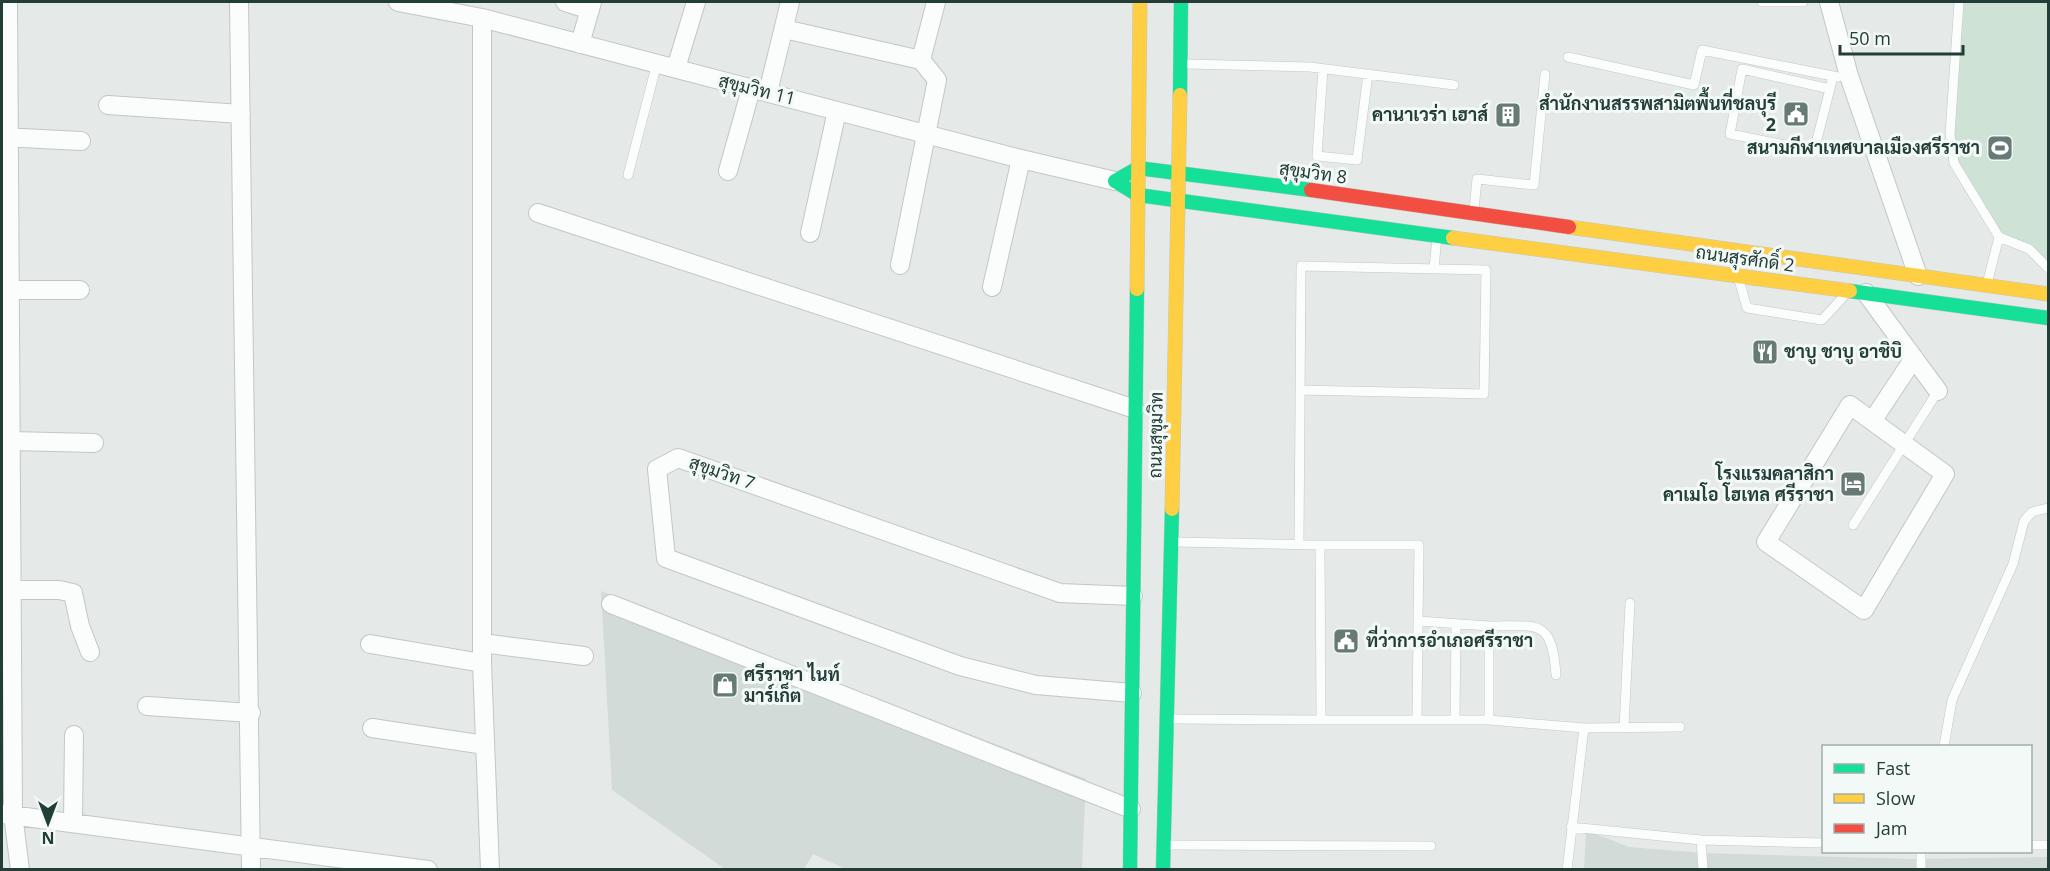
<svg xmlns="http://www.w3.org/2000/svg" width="2050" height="871" viewBox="0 0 2050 871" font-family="'Open Sans',Sarabun,sans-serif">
  <rect width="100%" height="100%" fill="#e5eae8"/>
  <!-- built -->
  <path fill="#d3dbd8" d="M601,591L1086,779L1082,869H846L813,854L804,869H725L612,790Z
    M1586,830L1629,847L1703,853L1914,859L2048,857V870H1584Z"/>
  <!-- green -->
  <path fill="#cee3d6" d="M1959,2H2048V268L2029,249L1999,237L1955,163L1950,134Z"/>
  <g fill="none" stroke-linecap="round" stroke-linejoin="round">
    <defs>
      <path id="lane" d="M1762,2H1803
        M1959,2L1950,134L1954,163L1999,237L2029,249L2048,268
        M1568,57L1694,85L1702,50L1838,77
        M1187,64L1310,67L1454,85
        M1323,69L1317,156L1357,160L1368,74
        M1830,89L1742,69L1730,134L1814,151L1833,77
        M628,175L657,63
        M1474,210L1477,179L1534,185L1545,74
        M1434,269L1437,236
        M1739,280L1747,308L1822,320L1845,295
        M1987,284L1999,237
        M1853,525L1938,391
        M1299,544L1301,266L1486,270L1484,394L1300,390
        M1320,545H1419L1418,621L1489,626V720H1321
        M1489,626C1538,626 1552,618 1556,675
        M1173,719L1321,720L1320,545L1177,542
        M1417,720L1418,621
        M1455,720L1456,625
        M1489,720L1584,728L1567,870
        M1584,728L1680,727
        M1624,728L1630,603
        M1944,746L1952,700L2013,564L2024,521L2032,512L2048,508
        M1571,827L1701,840L1824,843
        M1701,840L1703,870
        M1168,845L1431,846
        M2030,845H2048
        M1921,852V870"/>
      <path id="street" d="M8,2L13,814L20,870
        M239,2L251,870
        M398,2L482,18L1021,159L1115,181
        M565,2L590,10
        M1829,2L1849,76L1918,276
        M482,18V663L490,870
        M784,29L921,60L937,80L900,265
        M580,44L592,2
        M921,60L936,2
        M676,68L696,2
        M768,92L790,2
        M108,105L241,114
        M2,137L81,141
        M728,171L751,89
        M538,213L1135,409
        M810,233L837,111
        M992,287L1021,159
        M10,290H80
        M1866,293L1938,391
        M1850,405L1945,474L1864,610L1766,542Z
        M1873,420L1914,358
        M11,441L94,443
        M12,590H59L73,593L80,626L90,652
        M611,604L1131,809
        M482,643L584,656
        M370,644L482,663
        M1132,693L1036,685L960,666L666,558L657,469L678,458L1060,593L1133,596
        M147,706L251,713
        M372,728L485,745
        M3,814L428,870
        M73,822L74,735"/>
      <path id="fast" d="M1180,95L1181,2
        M1311,190L1138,168L1115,181L1138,195L1453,238
        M1850,291L2048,318
        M1130,870L1137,289
        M1163,870L1172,509"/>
      <path id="slow" d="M1569,227L2048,294
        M1453,238L1850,291
        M1137,289L1140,2
        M1172,509L1180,95"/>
      <path id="jam" d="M1311,190L1569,227"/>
    </defs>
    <!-- lane casing -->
    <use href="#lane" stroke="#c2c7c5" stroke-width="10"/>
    <!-- street casing -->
    <use href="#street" stroke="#c2c7c5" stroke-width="20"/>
    <!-- fast casing -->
    <use href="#fast" stroke="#c0c8c5" stroke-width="15"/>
    <!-- slow casing -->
    <use href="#slow" stroke="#c0c8c5" stroke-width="15"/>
    <!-- jam casing -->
    <use href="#jam" stroke="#c0c8c5" stroke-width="15"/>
    <!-- lane -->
    <use href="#lane" stroke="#fbfcfc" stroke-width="9"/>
    <!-- street -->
    <use href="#street" stroke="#fbfcfc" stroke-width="18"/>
    <!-- fast -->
    <use href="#fast" stroke="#16e098" stroke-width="14"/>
    <!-- slow -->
    <use href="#slow" stroke="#ffcf43" stroke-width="14"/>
    <!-- jam -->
    <use href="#jam" stroke="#f24e42" stroke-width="14"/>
  </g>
  <!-- icons -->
  <defs>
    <symbol id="civic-square" viewBox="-11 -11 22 22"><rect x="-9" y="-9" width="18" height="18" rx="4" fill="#677a76" stroke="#f3f9f6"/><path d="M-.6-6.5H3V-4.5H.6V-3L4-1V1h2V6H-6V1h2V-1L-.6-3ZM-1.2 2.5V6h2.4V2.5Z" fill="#fff"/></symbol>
    <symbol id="building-square" viewBox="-11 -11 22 22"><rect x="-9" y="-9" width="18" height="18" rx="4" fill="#677a76" stroke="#f3f9f6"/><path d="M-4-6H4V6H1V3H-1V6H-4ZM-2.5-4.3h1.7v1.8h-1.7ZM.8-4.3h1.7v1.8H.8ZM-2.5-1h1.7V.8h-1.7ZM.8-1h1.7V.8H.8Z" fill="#fff"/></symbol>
    <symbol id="stadium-square" viewBox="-11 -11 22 22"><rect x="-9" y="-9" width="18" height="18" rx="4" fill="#677a76" stroke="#f3f9f6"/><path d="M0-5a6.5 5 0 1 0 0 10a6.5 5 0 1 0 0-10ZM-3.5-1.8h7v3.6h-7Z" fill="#fff"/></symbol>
    <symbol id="restaurant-square" viewBox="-11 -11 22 22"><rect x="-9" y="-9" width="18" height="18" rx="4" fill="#677a76" stroke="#f3f9f6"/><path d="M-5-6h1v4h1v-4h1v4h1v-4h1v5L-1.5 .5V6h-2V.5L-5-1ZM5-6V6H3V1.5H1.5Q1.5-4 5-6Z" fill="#fff"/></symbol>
    <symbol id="hotel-square" viewBox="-11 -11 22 22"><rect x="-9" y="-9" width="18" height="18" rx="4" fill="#677a76" stroke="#f3f9f6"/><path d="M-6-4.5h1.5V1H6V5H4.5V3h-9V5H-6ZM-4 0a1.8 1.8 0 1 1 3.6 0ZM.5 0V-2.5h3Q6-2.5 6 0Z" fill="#fff"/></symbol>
    <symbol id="shop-square" viewBox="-11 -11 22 22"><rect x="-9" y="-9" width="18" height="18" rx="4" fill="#677a76" stroke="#f3f9f6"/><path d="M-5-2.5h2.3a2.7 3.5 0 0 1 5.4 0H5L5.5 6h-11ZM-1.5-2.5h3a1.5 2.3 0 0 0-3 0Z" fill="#fff"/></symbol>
  </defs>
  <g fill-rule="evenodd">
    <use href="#civic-square" x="1781" y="99" width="30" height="30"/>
    <use href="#building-square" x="1493" y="100" width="30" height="30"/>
    <use href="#stadium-square" x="1985" y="133" width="30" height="30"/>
    <use href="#restaurant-square" x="1750" y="337" width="30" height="30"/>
    <use href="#hotel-square" x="1838" y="469" width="30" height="30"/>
    <use href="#civic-square" x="1331" y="626" width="30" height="30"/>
    <use href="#shop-square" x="710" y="670" width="30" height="30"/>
  </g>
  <g text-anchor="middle" stroke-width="6" stroke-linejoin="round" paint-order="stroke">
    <!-- street labels -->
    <g font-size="18" fill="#233d38" stroke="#f3f9f6">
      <text transform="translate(757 90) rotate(14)" y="6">สุขุมวิท 11</text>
      <text transform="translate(1313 173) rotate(8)" y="6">สุขุมวิท 8</text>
      <text transform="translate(1745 259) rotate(8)" y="6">ถนนสุรศักดิ์ 2</text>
      <text transform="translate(1156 435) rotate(-89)" y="6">ถนนสุขุมวิท</text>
      <text transform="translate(722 473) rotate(19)" y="6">สุขุมวิท 7</text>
    </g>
    <!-- poi labels -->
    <g font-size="18" font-weight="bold" fill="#233d38" stroke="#f3f9f6" text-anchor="end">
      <text x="1776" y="110">สำนักงานสรรพสามิตพื้นที่ชลบุรี<tspan x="1776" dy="21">2</tspan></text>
      <text x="1488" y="121">คานาเวร่า เฮาส์</text>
      <text x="1980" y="154">สนามกีฬาเทศบาลเมืองศรีราชา</text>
      <text x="1784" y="358" text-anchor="start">ชาบู ชาบู อาชิบิ</text>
      <text x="1834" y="480">โรงแรมคลาสิกา<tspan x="1834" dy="21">คาเมโอ โฮเทล ศรีราชา</tspan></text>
      <text x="1366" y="647" text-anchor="start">ที่ว่าการอำเภอศรีราชา</text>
      <text x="744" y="681" text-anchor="start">ศรีราชา ไนท์<tspan x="744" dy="21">มาร์เก็ต</tspan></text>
    </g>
  </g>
  <!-- border -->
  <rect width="2050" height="871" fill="none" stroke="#233d38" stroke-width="6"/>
  <!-- legend -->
  <rect x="1822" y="745" width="210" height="108" fill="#f3f9f6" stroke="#a0aeaa" stroke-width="1.5"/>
  <rect x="1834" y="764" width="30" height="9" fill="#16e098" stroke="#a0aeaa" stroke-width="1.5"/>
  <text x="1876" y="775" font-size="18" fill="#233d38">Fast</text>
  <rect x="1834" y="794" width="30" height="9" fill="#ffcf43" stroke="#a0aeaa" stroke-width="1.5"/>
  <text x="1876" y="805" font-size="18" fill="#233d38">Slow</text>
  <rect x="1834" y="824" width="30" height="9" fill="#f24e42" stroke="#a0aeaa" stroke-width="1.5"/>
  <text x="1876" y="835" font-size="18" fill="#233d38">Jam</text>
  <!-- north arrow -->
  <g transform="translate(48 823) rotate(180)" stroke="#f3f9f6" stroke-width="4.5" paint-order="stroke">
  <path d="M0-4.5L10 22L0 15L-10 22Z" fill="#233d38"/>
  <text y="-9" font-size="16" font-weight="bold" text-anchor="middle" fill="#233d38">N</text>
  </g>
  <!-- scale -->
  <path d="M1840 45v9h123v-9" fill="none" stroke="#233d38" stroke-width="3"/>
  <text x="1849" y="45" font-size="18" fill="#233d38" stroke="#f3f9f6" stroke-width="4.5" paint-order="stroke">50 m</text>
</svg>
